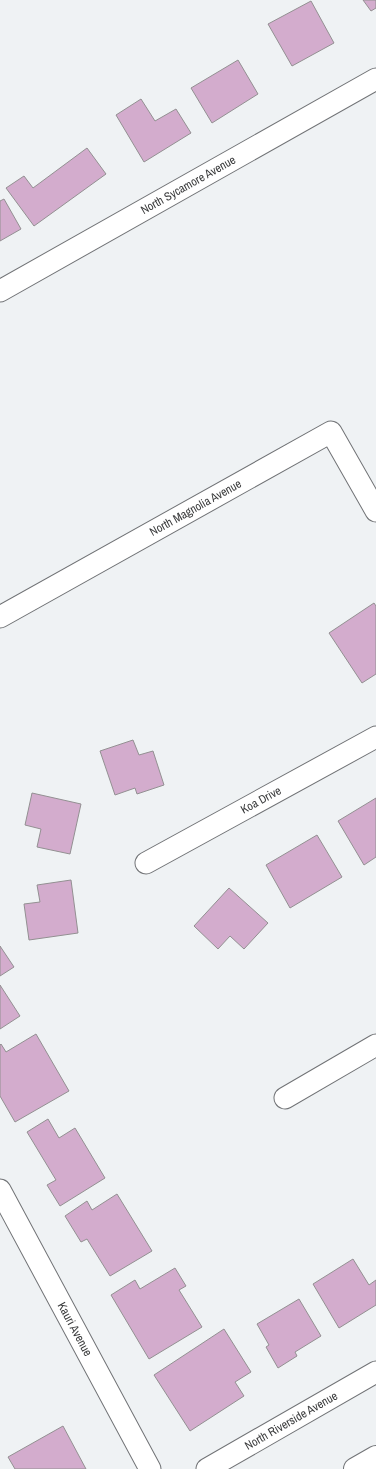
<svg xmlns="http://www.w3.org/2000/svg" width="376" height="1469" viewBox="0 0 376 1469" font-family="'Archivo Narrow',sans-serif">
  <rect width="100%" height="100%" fill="#eff2f4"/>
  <!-- building -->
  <path fill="#d3accd" stroke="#939092" d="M363,0H376V8L371,11Z
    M311,1L334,43L292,66L268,24Z
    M238,60L258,94L212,123L191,88Z
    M141,99L155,121L176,109L191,133L144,162L116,115Z
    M87,148L106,174L34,226L6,188L24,176L33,188Z
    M4,199L21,229L0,241V201Z
    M374,603L376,606V674L362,683L329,633Z
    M133,740L139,755L153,751L164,785L137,794L135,788L115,795L100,751Z
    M32,793L81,804L70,854L37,847L41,829L25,825Z
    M376,798V857L364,865L338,821Z
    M317,835L342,877L290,908L266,865Z
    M71,880L78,933L29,940L24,904L40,902L37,885Z
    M229,888L268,923L244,949L230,936L218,949L194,926Z
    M0,946L14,967L0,976Z
    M0,985L20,1016L0,1029Z
    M36,1034L69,1091L15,1122L0,1096V1045L1,1044L6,1052Z
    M48,1119L59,1138L75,1128L105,1178L60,1206L47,1185L56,1180L27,1132Z
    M117,1194L152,1251L110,1276L87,1239L81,1242L65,1216L87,1201L92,1210Z
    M353,1259L369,1285L376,1280V1305L339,1328L313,1284Z
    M175,1268L186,1286L179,1290L202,1327L149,1359L111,1295L135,1280L140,1289Z
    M299,1299L321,1336L295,1352L297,1356L278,1368L266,1347L269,1345L257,1324Z
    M224,1329L251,1372L235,1382L244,1396L190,1431L154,1375Z
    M63,1426L86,1469H15L8,1457Z"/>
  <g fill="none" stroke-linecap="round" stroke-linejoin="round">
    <defs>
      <g id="minor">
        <path id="s1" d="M0,291L376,79"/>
        <path id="s2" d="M0,617L331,432L376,511"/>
        <path id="s3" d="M146,863L376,737"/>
        <path d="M285,1098L376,1045"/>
        <path id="s4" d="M0,1190L150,1469"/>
        <path id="s5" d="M207,1469L376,1372"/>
      </g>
      <path id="primary" d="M355,1469L376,1457"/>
    </defs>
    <!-- minor casing -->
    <use href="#minor" stroke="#717376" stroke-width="23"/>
    <!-- primary casing -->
    <use href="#primary" stroke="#717376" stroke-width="24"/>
    <!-- minor -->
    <use href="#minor" stroke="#fff" stroke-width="21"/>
    <!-- primary -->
    <use href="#primary" stroke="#fff" stroke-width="22"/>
  </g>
  <g text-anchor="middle" stroke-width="3" stroke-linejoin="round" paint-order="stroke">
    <!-- street labels -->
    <g font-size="12" fill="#3b3c3d" stroke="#fff">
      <text dy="4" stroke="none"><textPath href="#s1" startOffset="216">North Sycamore Avenue</textPath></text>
      <text dy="4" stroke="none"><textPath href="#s2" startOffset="224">North Magnolia Avenue</textPath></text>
      <text dy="4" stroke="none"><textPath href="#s3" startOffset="131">Koa Drive</textPath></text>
      <text dy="4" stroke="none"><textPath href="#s4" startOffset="158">Kauri Avenue</textPath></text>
      <text dy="4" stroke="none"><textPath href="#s5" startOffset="97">North Riverside Avenue</textPath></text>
    </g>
  </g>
</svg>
